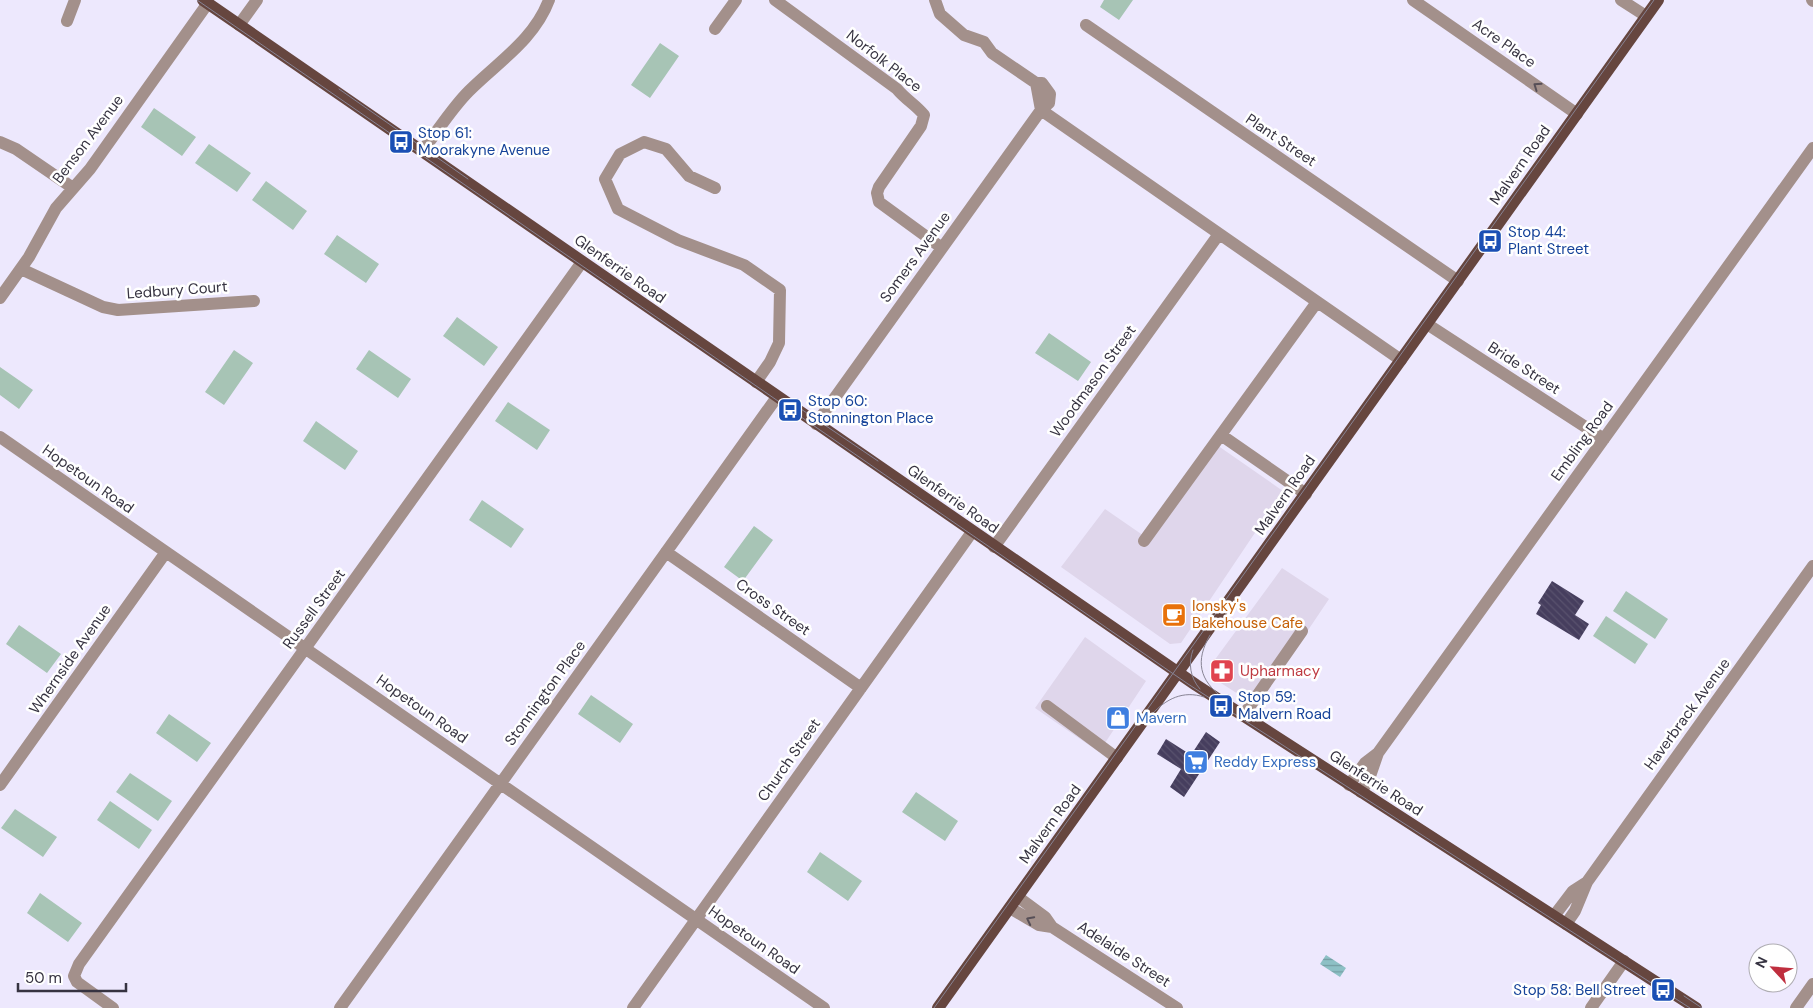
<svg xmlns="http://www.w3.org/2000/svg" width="1813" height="1008" viewBox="0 0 1813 1008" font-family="'DM Sans',sans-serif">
  <defs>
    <pattern id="water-rules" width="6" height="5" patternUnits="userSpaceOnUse" patternTransform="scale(1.25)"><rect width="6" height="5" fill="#8dc0c5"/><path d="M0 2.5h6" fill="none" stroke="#749da2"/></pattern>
    <pattern id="building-back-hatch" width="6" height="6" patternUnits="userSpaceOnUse" patternTransform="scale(1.25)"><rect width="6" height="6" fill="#463e5e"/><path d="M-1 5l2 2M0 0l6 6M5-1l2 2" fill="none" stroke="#59526e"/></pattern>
  </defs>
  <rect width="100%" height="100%" fill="#ede8fd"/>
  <!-- commercial -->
  <path fill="#dfd6eb" d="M1214,443L1283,491L1181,643L1170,644L1061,567L1105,509L1147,538Z
    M1282,568L1329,599L1257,706L1213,678L1211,665Z
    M1085,637L1146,681L1099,752L1035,708Z"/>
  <!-- pitch -->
  <path fill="#a7c4b5" d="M1104,0H1133L1119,20L1100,7Z
    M660,43L679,56L650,98L631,85Z
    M154,108L196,137L182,156L141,127Z
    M209,144L251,173L237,192L195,163Z
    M266,181L307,211L293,230L252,200Z
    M337,235L379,264L366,283L324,254Z
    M457,317L498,347L484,366L443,336Z
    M1049,333L1091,362L1078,381L1035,353Z
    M234,350L253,363L224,405L205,392Z
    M369,350L411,379L398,398L356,369Z
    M0,367L33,390L19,409L0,395Z
    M508,402L550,430L537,450L495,421Z
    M316,421L358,451L345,470L303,441Z
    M482,500L524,529L511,548L469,520Z
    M754,526L773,540L743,581L724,567Z
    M1626,591L1668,619L1655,639L1613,611Z
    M1606,616L1648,644L1635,664L1593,636Z
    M19,625L61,654L47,673L6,644Z
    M591,695L633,724L620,743L578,714Z
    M169,714L211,743L197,762L156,733Z
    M130,773L172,801L158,821L116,792Z
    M916,792L958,821L945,841L902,812Z
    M110,801L152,830L139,849L97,820Z
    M15,809L57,837L43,857L1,828Z
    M820,852L862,881L848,901L807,872Z
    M40,893L82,923L68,942L27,913Z"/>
  <!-- water -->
  <path fill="url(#water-rules)" d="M1326,955L1346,968L1340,977L1320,964Z"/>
  <!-- building -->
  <path fill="url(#building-back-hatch)" d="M1552,581L1584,601L1575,615L1589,624L1579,640L1536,614L1541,605L1538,603Z
    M1206,732L1220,742L1184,797L1170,787L1181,769L1157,754L1166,739L1191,755Z"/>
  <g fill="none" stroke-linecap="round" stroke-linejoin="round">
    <!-- minor -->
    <path stroke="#a3908b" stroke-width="12" d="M775,0L897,89C905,99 916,105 924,115L921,126L879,187L877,193L879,202L942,248
      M1413,0L1577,114
      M1621,0L1646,16
      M1812,0L1813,1
      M67,21L75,0
      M239,25L257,0
      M1086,25L1458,281
      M715,29L736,0
      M1036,83L1041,110
      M1041,110L1401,360
      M0,142L16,149L73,188
      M422,151C438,131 451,109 469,91C498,62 534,40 549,0
      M715,188L689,176L666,149L644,142L620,154L605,179L618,209L678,240L744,265L780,290L779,343L770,362L756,382
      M21,269L103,307L118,310L254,301
      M0,298L29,257L56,208L90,169L208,3
      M1427,324L1604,439
      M816,424L1041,110L1049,103L1050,94L1042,83H1036L992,53L984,42L964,35L940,14L935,0
      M1221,435L1306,494
      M0,437L824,1008
      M1144,541L1317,302
      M994,547L1219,234
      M666,552L861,688
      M1047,706L1117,758
      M1243,716L1302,631
      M0,785L166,552
      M1349,785L1365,763L1378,753L1813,148
      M1361,792L1369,779L1378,753
      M1018,897L1045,917L1052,927L1177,1008
      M1010,908L1039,925L1052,927
      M1554,916L1573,891L1587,882
      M1566,924L1575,911L1587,882L1813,566
      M113,1008L77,982L74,976L79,964L582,262
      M340,1008L777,397
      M633,1008L972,532
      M1591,1008L1624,961
      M1796,1008L1813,984"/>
    <!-- major -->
    <path stroke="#66463f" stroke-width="12" d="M203,0L1196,685L1696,1008
      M938,1008L1658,0"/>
    <!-- tram -->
    <path stroke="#878394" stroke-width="1" d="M197,0L1188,684L1690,1008
      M339,89L468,179
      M795,405L878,461
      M1210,635C1195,661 1199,680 1223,698
      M1193,650C1188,663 1190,678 1200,689
      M1152,714C1166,699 1183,690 1204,697
      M1684,996L1702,1008
      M934,1008L1654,0"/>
  </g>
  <!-- one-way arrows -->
  <defs><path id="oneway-chevron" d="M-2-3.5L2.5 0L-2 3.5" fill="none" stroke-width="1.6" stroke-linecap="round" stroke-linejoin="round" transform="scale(1.25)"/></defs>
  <g stroke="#574f57">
    <use href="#oneway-chevron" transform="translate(1537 86) rotate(-145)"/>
    <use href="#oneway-chevron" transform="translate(1030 920) rotate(-153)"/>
  </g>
  <!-- icons -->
  <defs>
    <symbol id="bus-square" viewBox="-11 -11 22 22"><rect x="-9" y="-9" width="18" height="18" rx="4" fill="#1a4fb4" stroke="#fff"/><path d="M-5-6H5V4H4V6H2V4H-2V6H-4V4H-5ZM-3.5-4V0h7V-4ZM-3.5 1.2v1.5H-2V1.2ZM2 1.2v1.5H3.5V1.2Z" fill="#fff"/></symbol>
    <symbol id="cafe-square" viewBox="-11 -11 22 22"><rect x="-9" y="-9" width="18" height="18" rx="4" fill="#e8710a" stroke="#fff"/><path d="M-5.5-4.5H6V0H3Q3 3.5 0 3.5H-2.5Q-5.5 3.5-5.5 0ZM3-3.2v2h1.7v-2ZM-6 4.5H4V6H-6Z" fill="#fff"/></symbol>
    <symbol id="pharmacy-square" viewBox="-11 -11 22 22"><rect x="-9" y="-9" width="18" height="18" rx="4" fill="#e0444e" stroke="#fff"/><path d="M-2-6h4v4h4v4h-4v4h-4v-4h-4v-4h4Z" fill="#fff"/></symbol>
    <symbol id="shop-square" viewBox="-11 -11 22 22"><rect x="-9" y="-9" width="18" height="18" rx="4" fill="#3f7fe0" stroke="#fff"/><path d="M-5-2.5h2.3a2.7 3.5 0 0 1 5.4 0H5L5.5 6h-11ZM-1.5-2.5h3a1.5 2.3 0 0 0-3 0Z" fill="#fff"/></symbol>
    <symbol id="supermarket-square" viewBox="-11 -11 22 22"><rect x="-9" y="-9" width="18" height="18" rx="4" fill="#3f7fe0" stroke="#fff"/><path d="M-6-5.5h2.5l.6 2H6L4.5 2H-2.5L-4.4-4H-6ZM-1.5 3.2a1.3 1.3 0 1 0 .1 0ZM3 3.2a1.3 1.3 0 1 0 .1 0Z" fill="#fff"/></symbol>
  </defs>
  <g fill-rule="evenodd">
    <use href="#bus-square" x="387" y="128" width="28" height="28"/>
    <use href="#bus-square" x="1476" y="227" width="28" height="28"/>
    <use href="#bus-square" x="776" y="396" width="28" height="28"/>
    <use href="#cafe-square" x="1160" y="601" width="28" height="28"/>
    <use href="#pharmacy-square" x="1208" y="657" width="28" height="28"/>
    <use href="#bus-square" x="1207" y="692" width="28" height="28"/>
    <use href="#shop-square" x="1104" y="704" width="28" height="28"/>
    <use href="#supermarket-square" x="1182" y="748" width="28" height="28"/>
    <use href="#bus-square" x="1649" y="976" width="28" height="28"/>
  </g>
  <g text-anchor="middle" stroke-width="5" stroke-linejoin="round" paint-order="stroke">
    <!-- street labels -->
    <g font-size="15" fill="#363341" stroke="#fff">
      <text transform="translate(1504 43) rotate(35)" y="5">Acre Place</text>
      <text transform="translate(884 61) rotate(38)" y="5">Norfolk Place</text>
      <text transform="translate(88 139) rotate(-53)" y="5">Benson Avenue</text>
      <text transform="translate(1281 140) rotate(34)" y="5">Plant Street</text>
      <text transform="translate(1520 165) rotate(-55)" y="5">Malvern Road</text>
      <text transform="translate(915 257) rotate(-54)" y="5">Somers Avenue</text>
      <text transform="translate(620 269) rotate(35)" y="5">Glenferrie Road</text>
      <text transform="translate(177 290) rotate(-4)" y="5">Ledbury Court</text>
      <text transform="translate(1524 368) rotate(33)" y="5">Bride Street</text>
      <text transform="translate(1093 381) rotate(-54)" y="5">Woodmason Street</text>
      <text transform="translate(1582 441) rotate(-54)" y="5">Embling Road</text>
      <text transform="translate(88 479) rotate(35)" y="5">Hopetoun Road</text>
      <text transform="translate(1285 495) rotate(-55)" y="5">Malvern Road</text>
      <text transform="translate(953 499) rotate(35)" y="5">Glenferrie Road</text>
      <text transform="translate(773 607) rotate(35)" y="5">Cross Street</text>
      <text transform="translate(314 609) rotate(-54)" y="5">Russell Street</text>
      <text transform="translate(70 659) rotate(-55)" y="5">Whernside Avenue</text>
      <text transform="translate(545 693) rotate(-54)" y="5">Stonnington Place</text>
      <text transform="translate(422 709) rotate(35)" y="5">Hopetoun Road</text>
      <text transform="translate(1687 714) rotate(-54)" y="5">Haverbrack Avenue</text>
      <text transform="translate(789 760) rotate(-55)" y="5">Church Street</text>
      <text transform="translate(1376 783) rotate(33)" y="5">Glenferrie Road</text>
      <text transform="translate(1050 824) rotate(-54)" y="5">Malvern Road</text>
      <text transform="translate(754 940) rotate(35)" y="5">Hopetoun Road</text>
      <text transform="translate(1124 954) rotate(33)" y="5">Adelaide Street</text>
    </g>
    <!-- transit labels -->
    <g font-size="15" fill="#164399" stroke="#fff" text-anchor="start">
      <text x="418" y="138">Stop 61:<tspan x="418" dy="17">Moorakyne Avenue</tspan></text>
      <text x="1508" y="237">Stop 44:<tspan x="1508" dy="17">Plant Street</tspan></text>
      <text x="808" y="406">Stop 60:<tspan x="808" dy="17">Stonnington Place</tspan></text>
      <text x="1238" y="702">Stop 59:<tspan x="1238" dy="17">Malvern Road</tspan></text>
      <text x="1646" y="995" text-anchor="end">Stop 58: Bell Street</text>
    </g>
    <!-- food labels -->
    <g font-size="15" fill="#c56008" stroke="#fff" text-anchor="start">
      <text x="1192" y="611">Ionsky's<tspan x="1192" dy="17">Bakehouse Cafe</tspan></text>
    </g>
    <!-- health labels -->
    <g font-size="15" fill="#be3a42" stroke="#fff" text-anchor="start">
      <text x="1240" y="676">Upharmacy</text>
    </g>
    <!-- shop labels -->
    <g font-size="15" fill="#366cbe" stroke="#fff" text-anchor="start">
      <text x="1136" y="723">Mavern</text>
      <text x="1214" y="767">Reddy Express</text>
    </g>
  </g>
  <!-- north arrow -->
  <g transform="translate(1773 968) rotate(296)"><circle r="24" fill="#ffffff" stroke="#afadb3"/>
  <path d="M0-4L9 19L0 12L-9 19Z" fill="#bf2e3e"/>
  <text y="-8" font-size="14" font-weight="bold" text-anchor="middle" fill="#363341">N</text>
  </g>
  <!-- scale -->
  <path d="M18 983v8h108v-8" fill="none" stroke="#363341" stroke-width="2.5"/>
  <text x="25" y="983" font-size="15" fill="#363341" stroke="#ffffff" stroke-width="4" paint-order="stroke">50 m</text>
</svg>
